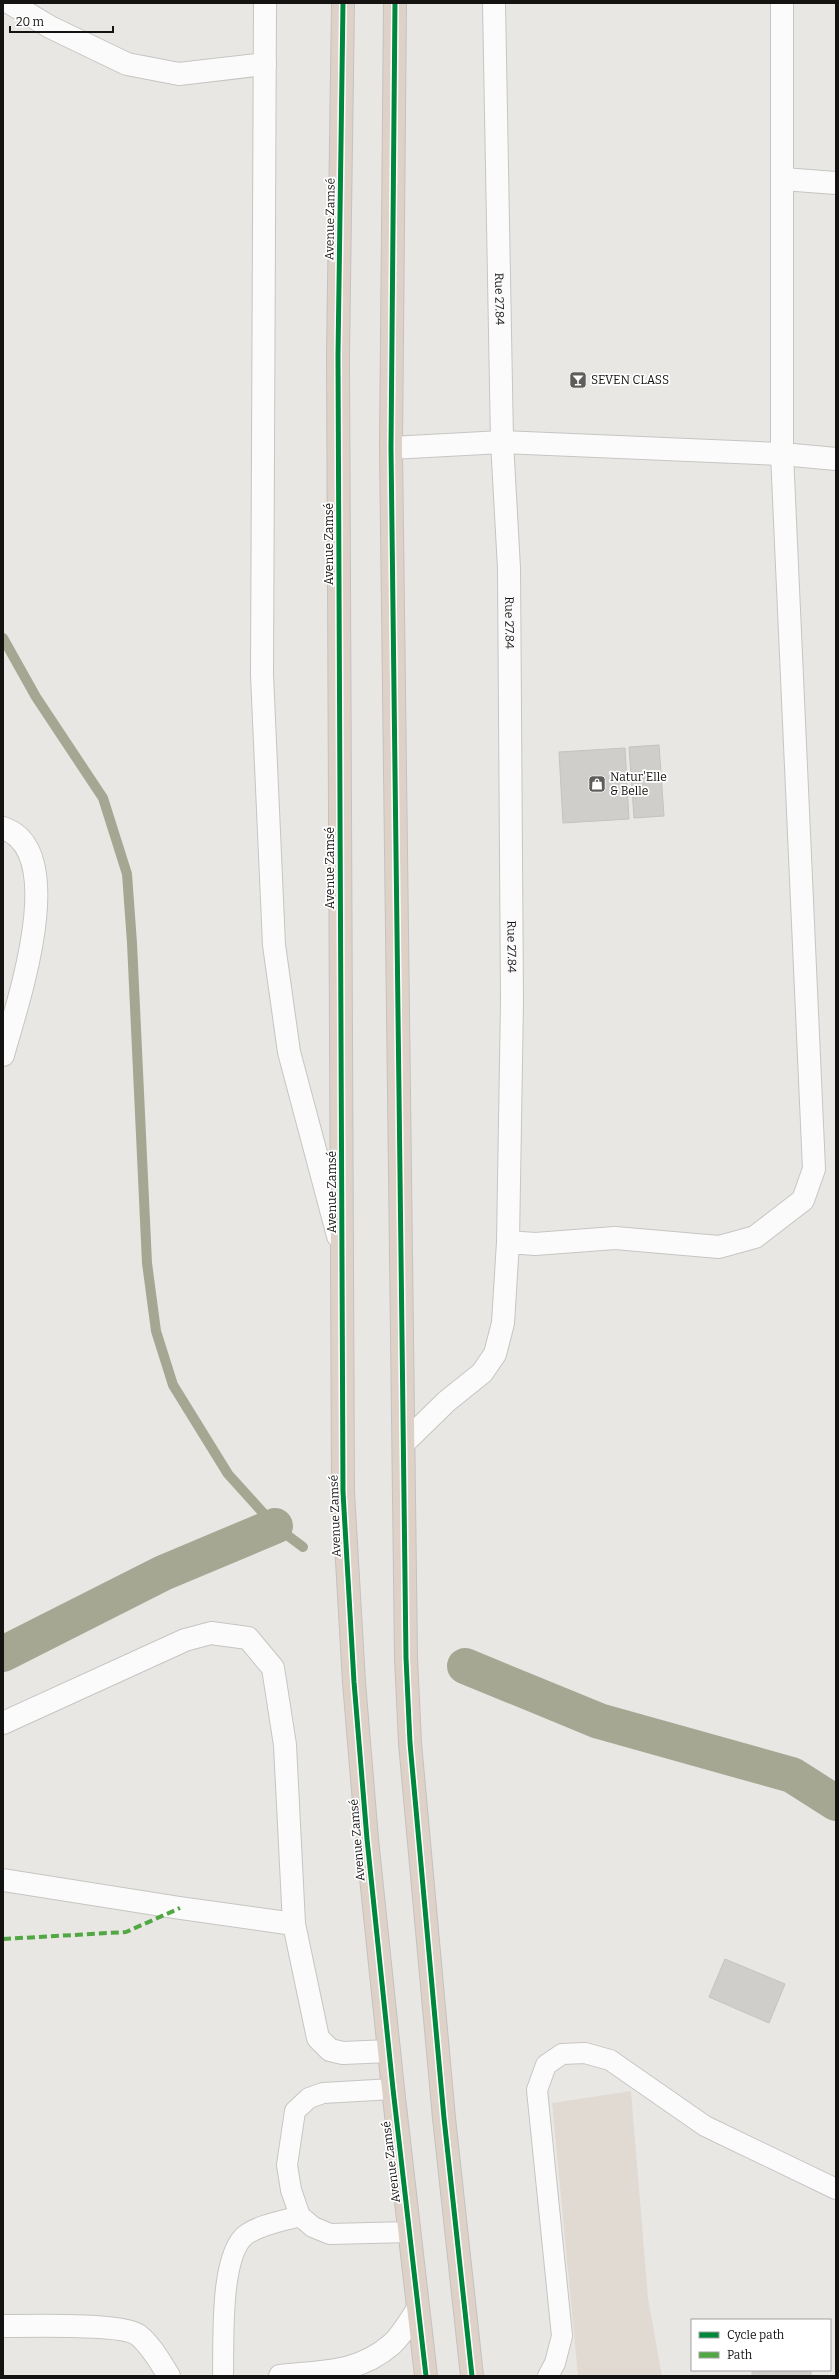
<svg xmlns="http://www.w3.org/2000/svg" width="839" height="2379" viewBox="0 0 839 2379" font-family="Bitter,serif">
  <rect width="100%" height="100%" fill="#e9e7e4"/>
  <!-- built -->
  <path fill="#e0dad2" d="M631,2091L648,2298L662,2376H578L552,2103Z"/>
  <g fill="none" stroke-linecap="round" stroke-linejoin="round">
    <!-- stream -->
    <path stroke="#a6a793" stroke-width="10" d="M3,638L36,697L103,798L127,874L132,943L147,1263L156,1331L173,1385L228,1474L275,1526L303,1547"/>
    <!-- canal -->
    <path stroke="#a6a793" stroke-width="36" d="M3,1654L163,1573L275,1526
      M465,1666L599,1721L792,1775L836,1803"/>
  </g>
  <!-- building -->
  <path fill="#d0cecb" stroke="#c4c3c0" d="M659,745L664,816L634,818L629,747Z
    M625,748L629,819L563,823L559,752Z
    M725,1959L785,1984L769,2023L709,1997Z
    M811,2371V2376H752V2372Z"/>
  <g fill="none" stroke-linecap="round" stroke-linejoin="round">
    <defs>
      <path id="lane" d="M393,2089L323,2093L309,2098L295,2111L287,2165L291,2190L300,2216L313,2227L330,2234L410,2232
        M223,2376C224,2343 219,2253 247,2234C262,2224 283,2221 300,2216
        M548,2376L555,2363L562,2336L537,2090L546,2065L562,2054L585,2053L610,2060L705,2126L836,2189"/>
      <g id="street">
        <path d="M10,3L50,27L127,64L179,74L265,64"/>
        <path d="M265,3L262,675L274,945L289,1052L338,1236"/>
        <path id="s1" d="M494,3L502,442L509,568L512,1001L508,1242"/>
        <path d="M783,179L836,183"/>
        <path d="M391,448L502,442L782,454L836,459"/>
        <path d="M3,828C71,851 16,1007 3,1055"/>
        <path d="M404,1443L447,1401L482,1373L495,1354L503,1323L508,1242L535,1244L615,1238L719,1247L755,1237L803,1200L814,1169L782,454V3"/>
        <path d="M3,1723L185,1640L211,1633L248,1638L273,1668L285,1745L294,1924L318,2038L330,2050L343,2053L389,2051"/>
        <path d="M3,1880L180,1908L294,1924"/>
        <path d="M3,2326C26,2326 123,2323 138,2335C151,2345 160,2362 169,2376"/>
      </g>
      <path id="secondary" d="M280,2376C322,2371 358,2374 392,2344C402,2335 410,2320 418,2309"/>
      <path id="highway" d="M343,3L338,355L343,1492L354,1682L367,1839L393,2089L426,2376
        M395,3L391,448L406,1658L410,1743L444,2118L472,2376"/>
    </defs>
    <!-- lane casing -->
    <use href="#lane" stroke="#c7c5c3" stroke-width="22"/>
    <!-- street casing -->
    <use href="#street" stroke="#c7c5c3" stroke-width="24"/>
    <!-- secondary casing -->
    <use href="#secondary" stroke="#c7c5c3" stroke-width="24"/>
    <!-- highway casing -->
    <use href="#highway" stroke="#c4c2c1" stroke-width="24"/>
    <!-- lane -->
    <use href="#lane" stroke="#fcfbfb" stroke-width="20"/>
    <!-- street -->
    <use href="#street" stroke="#fcfbfb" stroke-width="22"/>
    <!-- secondary -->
    <use href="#secondary" stroke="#fcfbfb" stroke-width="22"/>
    <!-- highway -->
    <use href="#highway" stroke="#ded1c7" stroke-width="22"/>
    <!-- quiet -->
    <path stroke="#51a842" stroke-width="4" stroke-dasharray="8 4" stroke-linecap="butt" d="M3,1939L126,1932L180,1908"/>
    <defs>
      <path id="cycleway" d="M343,3L338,355L343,1492L354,1682L367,1839L393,2089L426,2376
        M395,3L391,448L406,1658L410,1743L444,2118L472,2376"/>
    </defs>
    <!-- cycleway casing -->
    <use href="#cycleway" stroke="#fff" stroke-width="8"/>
    <!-- cycleway -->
    <use href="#cycleway" stroke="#00873e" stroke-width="5"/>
  </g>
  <!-- icons -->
  <defs>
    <symbol id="bar-square" viewBox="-11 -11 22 22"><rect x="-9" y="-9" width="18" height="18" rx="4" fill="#5f5d5b" stroke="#fff"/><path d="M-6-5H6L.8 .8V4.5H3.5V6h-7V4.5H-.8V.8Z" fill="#fff"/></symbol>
    <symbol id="shop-square" viewBox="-11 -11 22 22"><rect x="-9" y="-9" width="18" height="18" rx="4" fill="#5f5d5b" stroke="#fff"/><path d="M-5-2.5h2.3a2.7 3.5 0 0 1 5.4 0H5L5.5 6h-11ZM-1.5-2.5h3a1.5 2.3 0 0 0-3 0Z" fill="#fff"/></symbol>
  </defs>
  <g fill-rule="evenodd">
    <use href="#bar-square" x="568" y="370" width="20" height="20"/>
    <use href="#shop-square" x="587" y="774" width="20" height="20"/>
  </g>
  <g text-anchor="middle" stroke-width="3.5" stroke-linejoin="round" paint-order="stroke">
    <!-- street labels -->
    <g font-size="12" fill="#141311" stroke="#fff">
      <text transform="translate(330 219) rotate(-89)" y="4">Avenue Zamsé</text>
      <text dy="4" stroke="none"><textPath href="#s1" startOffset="296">Rue 27.84</textPath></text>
      <text transform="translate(329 544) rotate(-90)" y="4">Avenue Zamsé</text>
      <text dy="4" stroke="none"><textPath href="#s1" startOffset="620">Rue 27.84</textPath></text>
      <text transform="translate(330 868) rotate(-90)" y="4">Avenue Zamsé</text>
      <text dy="4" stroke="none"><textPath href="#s1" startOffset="944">Rue 27.84</textPath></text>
      <text transform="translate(332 1192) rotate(-90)" y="4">Avenue Zamsé</text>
      <text transform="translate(335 1516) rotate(-92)" y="4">Avenue Zamsé</text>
      <text transform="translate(357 1840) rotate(-95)" y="4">Avenue Zamsé</text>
      <text transform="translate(391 2162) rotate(-97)" y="4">Avenue Zamsé</text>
    </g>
    <!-- poi labels -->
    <g font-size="12" fill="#141311" stroke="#fff" text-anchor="start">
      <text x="591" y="384">SEVEN CLASS</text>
      <text x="610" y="781">Natur'Elle<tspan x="610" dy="14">&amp; Belle</tspan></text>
    </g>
  </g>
  <!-- border -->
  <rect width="839" height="2379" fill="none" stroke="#141311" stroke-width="8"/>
  <!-- legend -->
  <rect x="691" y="2319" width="140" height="52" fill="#ffffff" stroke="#a1a1a0"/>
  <rect x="699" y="2332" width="20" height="6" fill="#00873e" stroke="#a1a1a0"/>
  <text x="727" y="2339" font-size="12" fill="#141311">Cycle path</text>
  <rect x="699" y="2352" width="20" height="6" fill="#51a842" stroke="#a1a1a0"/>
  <text x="727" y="2359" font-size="12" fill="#141311">Path</text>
  <!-- scale -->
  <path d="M10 26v6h103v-6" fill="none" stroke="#141311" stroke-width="2"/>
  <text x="16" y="26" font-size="12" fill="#141311" stroke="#ffffff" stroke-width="3" paint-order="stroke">20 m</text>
</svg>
